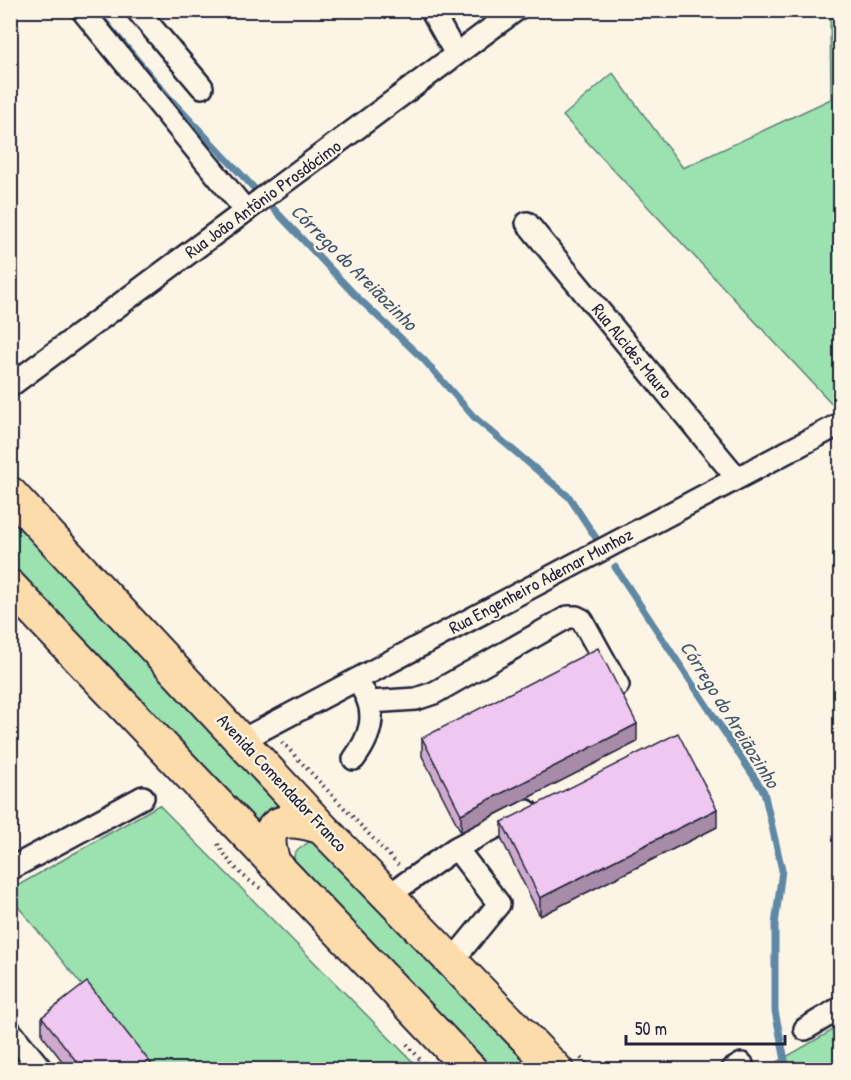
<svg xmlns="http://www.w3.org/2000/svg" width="851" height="1080" viewBox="0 0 851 1080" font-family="'Patrick Hand',sans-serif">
  <rect width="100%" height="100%" fill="#fcf5e5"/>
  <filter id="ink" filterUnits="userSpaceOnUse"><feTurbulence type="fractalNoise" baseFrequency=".0167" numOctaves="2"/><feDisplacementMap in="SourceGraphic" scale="12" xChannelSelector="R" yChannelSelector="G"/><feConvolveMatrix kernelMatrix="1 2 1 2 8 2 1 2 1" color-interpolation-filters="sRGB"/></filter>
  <g filter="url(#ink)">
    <!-- green -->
    <path fill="#9be2b0" stroke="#5e8276" stroke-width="1.5" d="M830,11H840V407L837,409L563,116L613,73L683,168L831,99Z
      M10,513L285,805C269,805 260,813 257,828L11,569Z
      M159,805L420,1069H150L11,898L10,890Z
      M309,842H314L535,1069H487L292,866L295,852Z
      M840,1026V1069H765Z"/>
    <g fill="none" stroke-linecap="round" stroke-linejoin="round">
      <!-- stream -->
      <path stroke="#5f88a4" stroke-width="7" d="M105,22L171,100L354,294L424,360L474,417L569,497L596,538
        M615,567L764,792L782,870L775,925V1011L787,1070"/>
      <defs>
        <path id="minor" d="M82,10L246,211
          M137,10L202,87
          M431,10L456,54
          M527,223L737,478
          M10,386L516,10
          M370,702L416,699L434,693L568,617H576L582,620L618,685
          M242,740L840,424
          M354,759C369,739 378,716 364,692
          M456,848L527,811
          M10,869L143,797
          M389,895L456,848L499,904L453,960
          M805,1029L840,1008
          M10,1031L42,1070
          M732,1070L742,1064"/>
        <path id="highway" d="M10,493L322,828L557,1070
          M10,586L471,1070
          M275,865C257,819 286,815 322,828"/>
      </defs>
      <!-- minor casing -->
      <use href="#minor" stroke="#22223b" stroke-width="26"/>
      <!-- highway casing -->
      <use href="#highway" stroke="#22223b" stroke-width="36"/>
      <!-- path -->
      <path stroke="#22223b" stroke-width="4" stroke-dasharray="1.5 4.5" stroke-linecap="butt" d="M282,742L398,865
        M218,844C228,862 242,877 260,888
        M407,1044L429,1070
        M581,1058L591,1070"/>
      <!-- minor -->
      <use href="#minor" stroke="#fcf5e5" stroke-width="21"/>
      <!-- highway -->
      <use href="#highway" stroke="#fddcac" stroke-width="32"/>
    </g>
    <!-- wall -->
    <path fill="#ceabce" stroke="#22223b" stroke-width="1.5" d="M422,738L637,742L461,832L422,756Z
      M502,822L717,827L540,916L502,840Z
      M42,1017L156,1070H69L42,1035Z"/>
    <!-- shaded-wall -->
    <path fill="#a78ba8" stroke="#22223b" stroke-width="1.5" d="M637,724V742L461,832V814Z
      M717,809V827L540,916V898Z"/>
    <!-- building -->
    <path fill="#efc7f0" stroke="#22223b" stroke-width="1.5" d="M598,648L637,724L461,814L422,738Z
      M678,733L717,809L540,898L502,822Z
      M87,982L156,1070H83L42,1017Z"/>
  </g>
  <g text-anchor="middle" stroke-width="4.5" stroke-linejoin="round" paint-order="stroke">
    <!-- street labels -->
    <g font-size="18" fill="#22223b" stroke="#fcf5e5">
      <text transform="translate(263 199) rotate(-36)" y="6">Rua João Antônio Prosdócimo</text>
      <text transform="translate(632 351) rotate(51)" y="6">Rua Alcides Mauro</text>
      <text transform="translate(541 581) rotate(-28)" y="6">Rua Engenheiro Ademar Munhoz</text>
      <text transform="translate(282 783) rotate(47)" y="6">Avenida Comendador Franco</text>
    </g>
    <!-- water labels -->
    <g font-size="20" font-style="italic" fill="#415570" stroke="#fcf5e5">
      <text transform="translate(354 267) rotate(45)" y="7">Córrego do Areiãozinho</text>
      <text transform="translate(730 714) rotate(58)" y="7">Córrego do Areiãozinho</text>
    </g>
  </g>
  <!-- margin -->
  <rect width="851" height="1080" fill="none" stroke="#fcf5e5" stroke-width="36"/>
  <rect x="18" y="18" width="815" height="1044" fill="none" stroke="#22223b" stroke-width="2" filter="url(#ink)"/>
  <!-- scale -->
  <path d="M626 1035v9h159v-9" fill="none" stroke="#22223b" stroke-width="3"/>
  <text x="635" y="1035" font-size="18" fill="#22223b" stroke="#fcf5e5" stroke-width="4.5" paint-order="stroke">50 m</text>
</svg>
